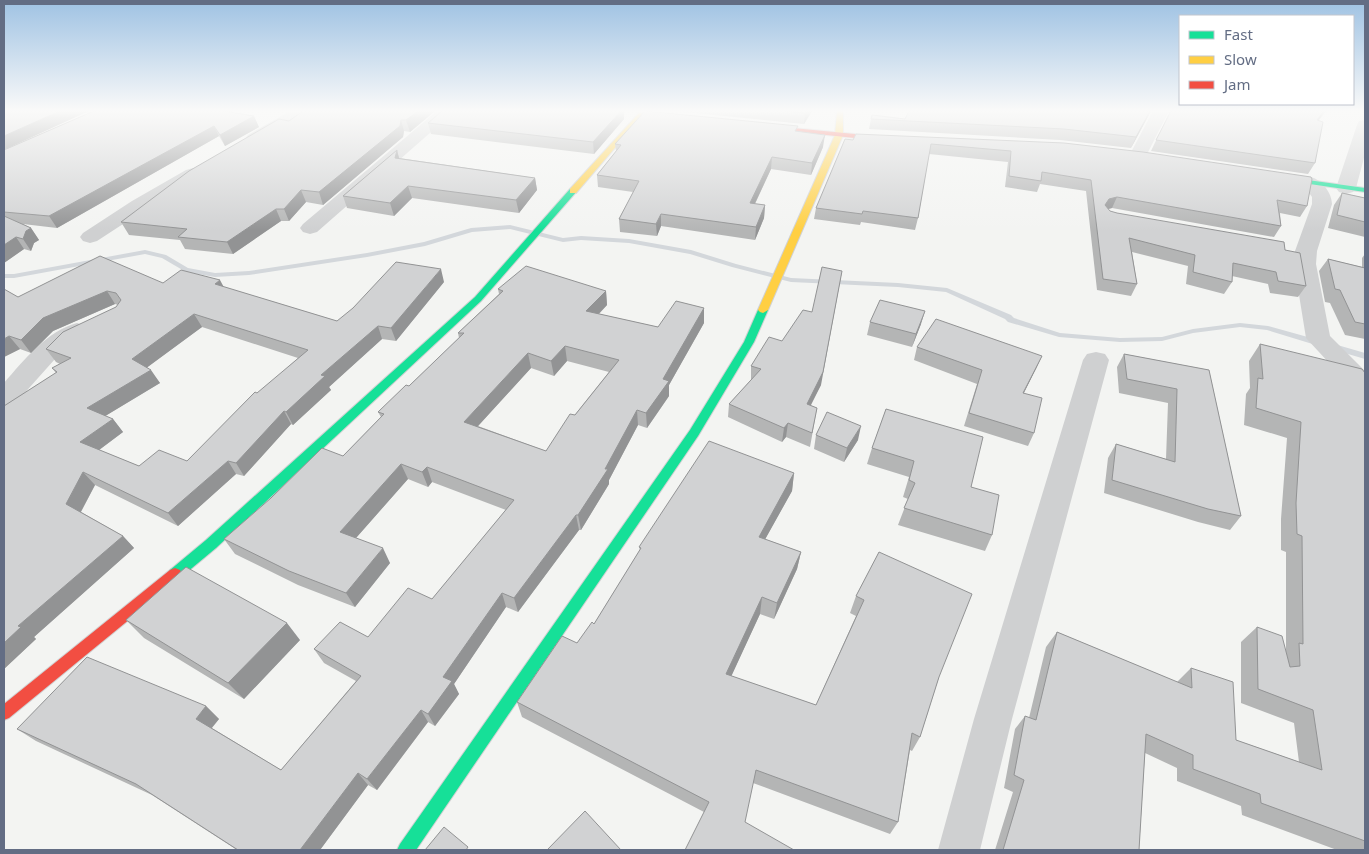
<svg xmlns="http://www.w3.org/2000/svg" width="1369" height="854" viewBox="0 0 1369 854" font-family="'Noto Sans',sans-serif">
  <rect width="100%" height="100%" fill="#f3f4f2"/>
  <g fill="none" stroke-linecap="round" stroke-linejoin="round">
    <!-- stream -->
    <path fill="#d3d7db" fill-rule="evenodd" d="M510,225L563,238L581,236L629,239L691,250L736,264L791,278L898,283L947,288L1011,315L1014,318L1060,333L1120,338L1162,337L1193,329L1240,323L1268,326L1322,341L1323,343L1319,346L1267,330L1240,327L1193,333L1162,341L1120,342L1059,337L1008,322L1005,319L946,292L898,287L791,282L732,267L690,254L629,243L581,240L563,242L510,229L472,232L425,246L367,257L249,275L215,277L186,272L162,258L145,254L14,278H4V274H14L145,250L166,255L188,268L215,273L249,271L367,253L424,242L471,228Z
      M1334,344L1365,353V359L1331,349L1330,347L1331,345Z"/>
    <defs>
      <path id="fast" d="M1272,175L1365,188V192L1275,179L1271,177Z
        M570,189L577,191L481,301L216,548L180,578L175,580L170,578L168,574L170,570L206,540L475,297Z
        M763,307L768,310L754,342L698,436L416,850H397L400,844L690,430L744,342L758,310Z"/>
      <path id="slow" d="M837,111H843V135L768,310L763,313L760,312L758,310L835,135Z
        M639,113L644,114L576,193H570V189Z"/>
      <path id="jam" d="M761,125L855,134L859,136L855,138L759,128L758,127Z
        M175,568L180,570L182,574L180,578L9,718L4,720V704L170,570Z"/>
    </defs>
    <!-- fast casing -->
    <use href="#fast" stroke="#d0d1d2" stroke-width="2"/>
    <!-- slow casing -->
    <use href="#slow" stroke="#d0d1d2" stroke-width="2"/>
    <!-- jam casing -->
    <use href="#jam" stroke="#d0d1d2" stroke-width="2"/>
    <!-- street -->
    <path fill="#cfd0d1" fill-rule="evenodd" d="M290,111H310L308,114L260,143L254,144L248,143L245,139L248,135Z
      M437,111H455L317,232L310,234L303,232L300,228L303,224Z
      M1153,111H1169L1144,160L1138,161L1132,160L1129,156Z
      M1365,120V154L1356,188L1353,192L1346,194L1339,192L1336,188L1357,125L1359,121Z
      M193,168L200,170L202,174L200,178L146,209L97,241L90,243L83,241L80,237L83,233L132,201L186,170Z
      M1311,177C1322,180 1332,193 1332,204L1317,251L1316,264L1330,336L1365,371V395L1356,392L1306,338L1294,264L1295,251L1312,204V197L1302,183L1304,179Z
      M77,323L86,326L89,331L86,336L55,359L13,406L4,408V383C24,360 47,331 77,323Z
      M1096,352L1105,354L1109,360L1012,719L980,850H938L974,719L1083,360L1087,354Z"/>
    <!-- fast -->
    <use href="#fast" fill="#16e098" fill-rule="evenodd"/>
    <!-- slow -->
    <use href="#slow" fill="#ffcf43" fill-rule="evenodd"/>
    <!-- jam -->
    <use href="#jam" fill="#f24e42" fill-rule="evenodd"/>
  </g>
  <!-- wall -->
  <path fill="#b4b5b5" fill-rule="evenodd" d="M94,111H237L234,113L259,127L225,146L219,136L57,228L23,224L31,228L39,240L34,243L31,251L24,249L4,263V150Z
    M303,111H435L410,132L404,131L403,137L323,205L306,202L289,221H281L233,254L185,249L180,240L129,235L121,222L289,121Z
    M674,111H812L804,124Z
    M1151,111L1131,148L1060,140L869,129L871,119H905Z
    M1170,111H1326L1318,121L1315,163L1308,174L1151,151Z
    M624,119L594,154L431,134L428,123Z
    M797,131L823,147L811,175L771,169L755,204L765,205L764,218L755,240L661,226L657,236L620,232L619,219L633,192L598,187L597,175L616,151L615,144Z
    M853,140L1064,143L1307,206L1300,217L1280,213L1281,226L1274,237L1112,208L1108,209L1110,211L1117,213L1285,250L1306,286L1298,297L1270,293L1268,284L1232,276V282L1224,294L1186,284L1188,266L1132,252L1137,284L1131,296L1097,290L1086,191L1040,184L1037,192L1005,187L1008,162L929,154L918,218L915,230L861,222L860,225L814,219L816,208Z
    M397,150L399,158L535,178L537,190L519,213L412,198L394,216L347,208L343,196Z
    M1342,193L1365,198V237L1328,228L1334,205Z
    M1365,254V339L1345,335L1330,303L1325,302L1319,271L1328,259L1362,267V258Z
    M444,282L396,341L382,339L329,387L331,390L293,425L291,424L244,476L236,474L178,526L95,485L81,512L123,536L134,548L34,637L36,639L4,669V406L56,373L52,368L60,364L56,362L46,349L116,307L118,305L115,304L53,331L31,353L20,349L4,357L18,297L163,283L224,287L337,321ZM202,327L298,358L187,461L139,466L99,450L123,432L113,419L105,416L160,383L147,367Z
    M498,289L606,291L607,305L599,314L658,327L704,308V323L669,385V396L647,428L638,425L609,480V484L581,530H579L518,612L506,607L454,684L459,694L435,726L428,722L377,790L368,785L320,850H237L152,795L36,741L17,729L206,706L219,719L212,728L281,770L356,681L324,663L314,649L368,637L432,599L506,510L432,482L428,487L408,479L356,538L390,563L355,607L298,585L235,554L224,539L343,456L381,417L378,412L409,386L459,338L458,333L499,294ZM567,361L609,372L546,451L478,426L531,368L554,376Z
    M870,322L921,324L912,347L867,335Z
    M782,341L821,385L810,405L817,408L810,447L786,437L782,442L728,417L729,404L751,380V366Z
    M1260,344L1365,373V850H1337L1242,815L1241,806L1177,781V768L1145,753L1139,850H995L1013,792L1004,788L1015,729L1025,716L1029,718L1046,647L1057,632L1177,682L1191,668L1236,740L1299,762L1294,723L1241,703V642L1257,627L1286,651V552L1281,550V519L1287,438L1244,425L1246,394L1250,388L1249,361Z
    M917,347L1042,356L1024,393L1034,433L1028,446L964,426L977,384L914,360Z
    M1124,354L1209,370L1241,516L1230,530L1198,522L1104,493L1108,458L1116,444L1166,459L1168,403L1119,393L1117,367Z
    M886,409L971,487L992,535L985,551L898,525L908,499L903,497L909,477L867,464L872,448Z
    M816,435L858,440L844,462L814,449Z
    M794,473L792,491L765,539L801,552L797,569L774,619L760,614L731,676L816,705L856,616L850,613L856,596L879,552L939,677L920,737L912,751L910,750L898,822L890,834L753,783L704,812L522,717L517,702L577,643L594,624L640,550L639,547Z
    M126,620L300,640L244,699L144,638Z"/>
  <!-- shaded-wall -->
  <path fill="#929394" d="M60,111H89L4,150V136Z
    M418,111H435L410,132L406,120Z
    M621,111H624V119L594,154L593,142Z
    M807,111H812L804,124L805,113Z
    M1150,111H1151L1131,148L1136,137Z
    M1324,111H1326L1310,131L1317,120Z
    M254,116L259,127L225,146L220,135Z
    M401,120L404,131L403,137L323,205L319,192Z
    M214,126L219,136L57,228L49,216Z
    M825,135L823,147L811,175L812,163Z
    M397,150L400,162L395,158Z
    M772,157L771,169L749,216L750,203Z
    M535,178L537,190L519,213L516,200Z
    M408,186L412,198L394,216L390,203Z
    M301,190L306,202L289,221L284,209Z
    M1117,197L1112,208L1104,210L1105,205L1109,199Z
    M765,205L764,218L755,240L756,227Z
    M276,209L281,221L233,254L227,242Z
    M661,214V226L657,236L656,224Z
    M31,228L39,240L34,243L31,251L23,239L26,231Z
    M16,237L24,249L4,263V245Z
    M441,269L444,282L396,341L391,328Z
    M842,271L821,385L805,417L807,404Z
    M220,280L227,293L215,284Z
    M107,291L115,304L53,331L31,353L21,340L43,318Z
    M606,291L607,305L587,326L586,311Z
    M704,308V323L669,385V396L647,428L646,413L663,379Z
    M925,311L921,324L912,347L916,334Z
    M194,314L202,327L141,372L132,359Z
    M378,326L382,339L329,387L331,390L293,425L286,412L321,375Z
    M9,336L20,349L4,357V339Z
    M565,346L567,361L554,376L551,361Z
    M528,353L531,368L468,437L464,422Z
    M1042,356L1036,369L1017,406L1023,393Z
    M151,370L160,383L97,421L87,408Z
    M637,410L638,425L609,480V484L581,530L578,515L605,469Z
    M284,411L291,424L244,476L236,463Z
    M113,419L123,432L91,456L80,442Z
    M788,423L786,437L782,442L784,428Z
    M861,426L858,440L844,462L847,448Z
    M228,461L236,474L178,526L168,513Z
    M401,464L408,479L348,547L340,532Z
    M427,467L432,482L428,487L422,472Z
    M83,472L95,485L78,517L66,504Z
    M794,473L792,491L757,554L759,537Z
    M576,515L579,530L518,612L514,598Z
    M123,536L134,548L34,637L36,639L4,669V643L18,626Z
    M383,548L390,563L355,607L346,593Z
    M801,552L797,569L774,619L777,603Z
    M502,593L506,607L454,684L459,694L435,726L428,714L443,677Z
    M762,597L760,614L725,690L726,674Z
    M287,623L300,640L244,699L228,683Z
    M206,706L219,719L209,731L196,719Z
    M421,710L428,722L377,790L367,779Z
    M358,773L368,785L320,850H300Z"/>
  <!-- building -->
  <path fill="#d1d2d3" stroke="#929394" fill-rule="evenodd" d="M4,111H60L4,136Z
    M94,111H223L254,116L220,135L214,126L49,216L4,212V150Z
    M303,111H418L406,120H401L400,126L319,192L301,190L284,209H276L227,242L178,237L187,229L121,222L189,171L279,119L289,121Z
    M442,111H621L593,142L428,123Z
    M645,111L798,126L795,131L825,135L812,163L772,157L750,203L765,205L756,227L661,214L656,224L619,219L639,181L597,175L621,145L615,144Z
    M785,111H807L805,113Z
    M909,111H1150L1136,137L1064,129L871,119L872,115L905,119Z
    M1171,111H1324L1317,120L1323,122L1315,163L1156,140Z
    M856,134L1064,143L1143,152L1311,177L1312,179L1307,206L1277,200L1281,226L1117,197L1109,199L1105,205L1110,211L1117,213L1284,242L1285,250L1300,253L1306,286L1278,281L1276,272L1233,263L1232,282L1193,272L1195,255L1129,238L1137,284L1103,279L1091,180L1042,172L1041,181L1009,176L1011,151L931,144L918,218L863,211L862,214L816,208L845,139L853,140Z
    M397,150L395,158L535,178L516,200L408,186L390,203L343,196Z
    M1342,193L1365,198V222L1337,215Z
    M4,216L31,228L26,231L23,239L16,237L4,245Z
    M100,256L163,283L181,270L220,280L215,284L337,321L353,308L396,262L441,269L391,328L378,326L321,375L325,376L286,412L284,411L236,463L228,461L168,513L83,472L66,504L123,536L18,626L21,627L4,643V406L57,372L52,368L71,358L46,349L63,332L116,307L121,300L116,293L107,291L43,318L21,340L9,336L4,339V289L18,297ZM194,314L308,350L257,393L255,392L187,461L159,450L139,466L80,442L113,419L87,408L151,370L132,359Z
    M1328,259L1365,268V324L1355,322L1340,290L1335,289Z
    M526,266L606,291L586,311L658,327L676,301L704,308L663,379L669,381L646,413L637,410L605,469H608L578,515H576L514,598L502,593L443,677L452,681L428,714L421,710L367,779L358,773L300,850H238L136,784L17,729L87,657L206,706L196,719L281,770L361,676L314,649L340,622L368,637L408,588L432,599L514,500L427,467L422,472L401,464L340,532L383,548L346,593L289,571L224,539L271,498L322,448L343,456L384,414L378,412L406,385L409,386L464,333H458L503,291L498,289ZM565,346L619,360L575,415L570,414L546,451L464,422L528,353L551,361Z
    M822,267L842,271L823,372L807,404L817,408L812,433L788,423L784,428L729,404L761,369L751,366L769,337L782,341L803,310L812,312Z
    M880,300L925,311L916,334L870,322Z
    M936,319L1042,356L1023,393L1042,398L1034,433L969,413L982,370L917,347Z
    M1260,344L1362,369L1365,373V841L1261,803L1260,794L1193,769V755L1146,734L1139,850H1003L1024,780L1014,775L1025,716L1036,720L1057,632L1192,688L1191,668L1233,682L1236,740L1322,770L1313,710L1258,689L1257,627L1282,636L1290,667L1300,666L1299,643L1303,644L1302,536L1297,534L1296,503L1301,422L1256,408L1258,378L1263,379Z
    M1124,354L1209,370L1241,516L1208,509L1112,480L1116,444L1175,462L1177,389L1127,379Z
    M886,409L983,437L971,487L999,495L992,535L904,508L915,483L909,480L914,461L872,448Z
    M827,412L861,426L847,448L816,435Z
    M709,441L794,473L759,537L801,552L777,603L762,597L726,674L816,705L864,600L856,596L879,552L972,594L939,677L920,737L912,733L898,822L756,770L745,822L794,850H685L709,802L517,702L562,636L577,643L592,622L594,624L641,548L639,547Z
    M186,567L287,623L228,683L126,620Z
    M585,811L621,850H547Z
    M444,827L468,847L466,850H425Z"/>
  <!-- sky -->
  <linearGradient id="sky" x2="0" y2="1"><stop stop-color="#9fc2e3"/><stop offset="0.48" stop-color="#fafaf9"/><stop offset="1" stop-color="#fafaf9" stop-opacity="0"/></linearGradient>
  <rect width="1369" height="231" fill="url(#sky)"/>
  <!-- border -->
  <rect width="1369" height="854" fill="none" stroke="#636d84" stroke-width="10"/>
  <!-- legend -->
  <rect x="1179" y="15" width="175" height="90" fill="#ffffff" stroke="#c1c5ce"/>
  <rect x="1189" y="31" width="25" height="8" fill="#16e098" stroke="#c1c5ce"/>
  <text x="1224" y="40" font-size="15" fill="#636d84">Fast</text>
  <rect x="1189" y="56" width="25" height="8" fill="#ffcf43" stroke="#c1c5ce"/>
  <text x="1224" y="65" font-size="15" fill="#636d84">Slow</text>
  <rect x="1189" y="81" width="25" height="8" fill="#f24e42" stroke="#c1c5ce"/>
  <text x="1224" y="90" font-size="15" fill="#636d84">Jam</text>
</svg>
